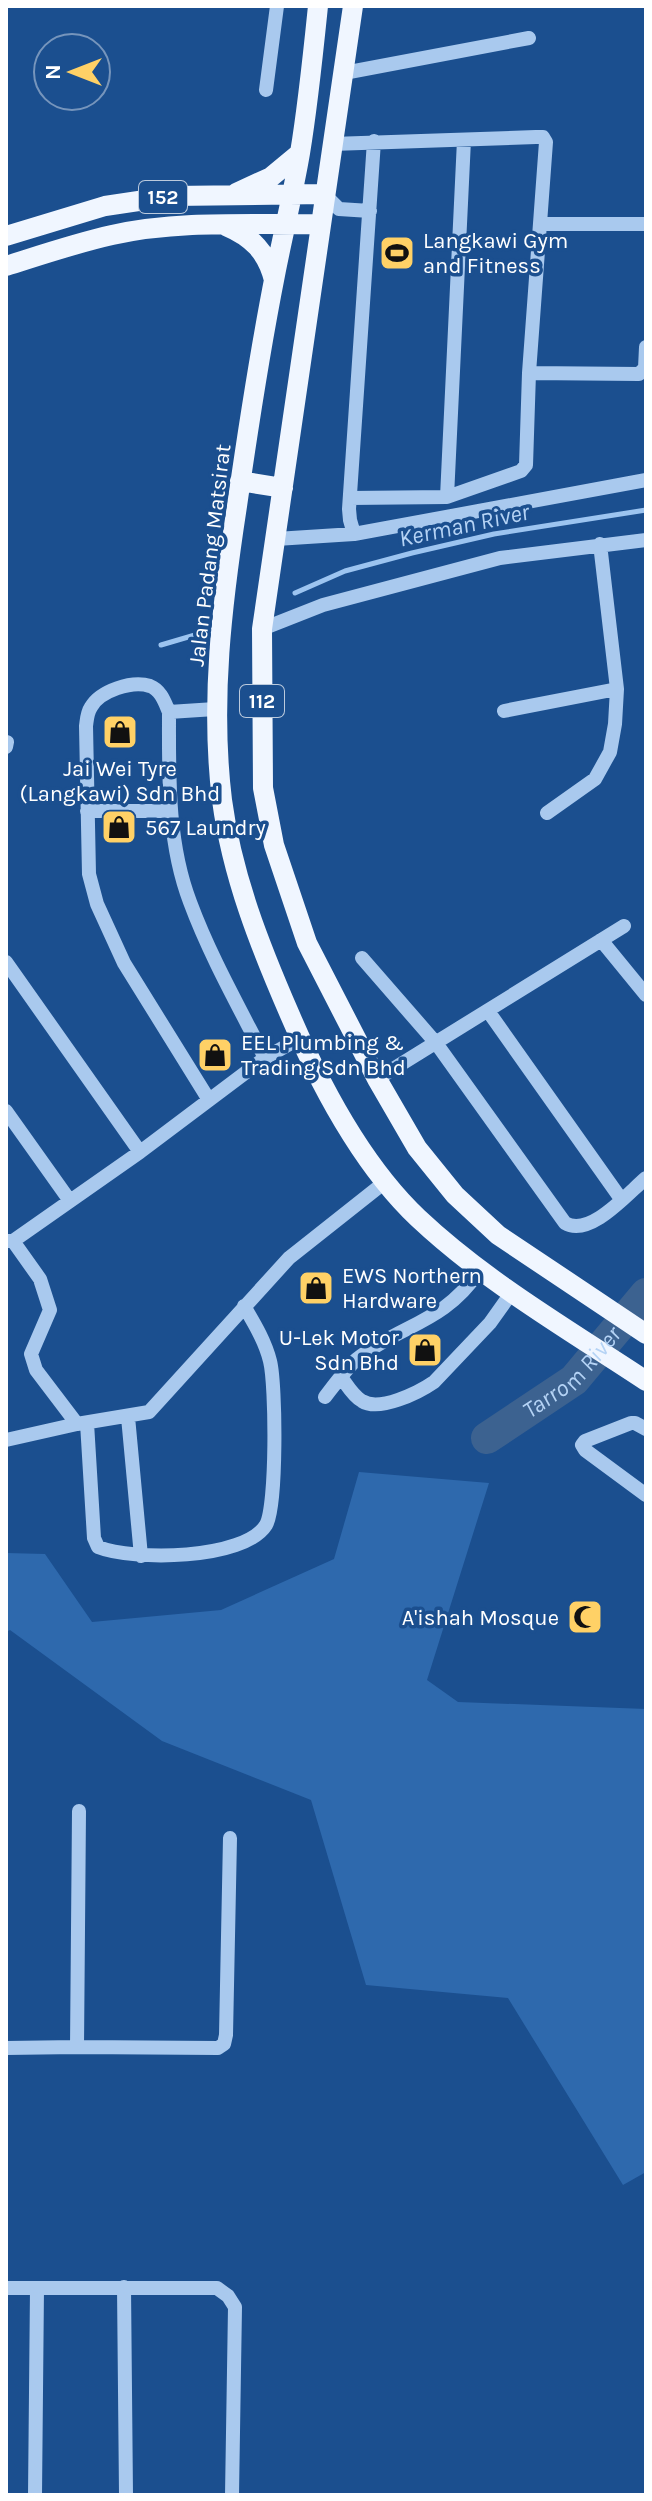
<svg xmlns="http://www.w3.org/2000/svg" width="652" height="2501" viewBox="0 0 652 2501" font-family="Karla,sans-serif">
  <rect width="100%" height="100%" fill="#1b4f8f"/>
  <!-- green -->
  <path fill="#2e69ad" d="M359,1472L489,1483L427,1680L458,1702L646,1709V2172L623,2185L508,1998L366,1985L311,1800L162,1741L10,1630L6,1632V1553L45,1554L92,1622L221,1610L334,1559Z"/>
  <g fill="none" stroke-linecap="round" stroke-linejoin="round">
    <!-- stream -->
    <path stroke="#9cc4f0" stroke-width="5" d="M295,593L345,571L412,553L494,534L646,510
      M161,645L212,630"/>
    <!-- river -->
    <path stroke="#3c6290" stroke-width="32" id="s1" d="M487,1438L574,1380L646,1294"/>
    <!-- minor -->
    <path stroke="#a9c9ee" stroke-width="14" d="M344,73L529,38
      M266,90L277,6
      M332,144L536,137H543L546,142L529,373L526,465L521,471L447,497L350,498
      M324,194L339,209L370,211
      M541,224H646
      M529,373L639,374L645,368L646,347
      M447,497L464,140
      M354,534L350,520L349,509L374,141
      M276,539L354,534L646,480
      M262,629L323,605L500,558L646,540
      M215,709L169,712C169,775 167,842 190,902C210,956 239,1007 265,1058L300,1038
      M504,711L617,689
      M169,712C165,703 161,690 150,686C132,680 100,691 91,707C87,713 87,719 86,726L89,874L97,904L124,963L209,1100
      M6,747L7,742
      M87,811H171
      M547,813L595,779L610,752L615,724L617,689L600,544
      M601,940L646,995
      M362,958L436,1043L565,1223C590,1238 628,1193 646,1178
      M6,962L140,1152
      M488,1011L621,1199
      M377,1079L624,926
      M6,1111L70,1201
      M6,1241H13L140,1152L265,1058
      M13,1241L40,1279L50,1310L31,1354L36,1370L77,1424
      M341,1377C347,1385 353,1396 362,1401C379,1412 418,1393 434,1382L490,1323L512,1292
      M325,1397C335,1384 345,1370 357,1359C403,1323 443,1324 480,1270
      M128,1417L141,1556
      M87,1423L94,1538L98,1547C133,1561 244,1560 266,1525C277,1506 276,1385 270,1361C265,1341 254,1323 244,1306
      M646,1429L635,1423H631L585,1441L582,1445L585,1450L646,1495
      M6,1440L77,1424L149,1412L289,1258L385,1182
      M77,2047L218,2048L224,2044L226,2035L230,1838
      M6,2048L77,2047L79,1811
      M124,2287L126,2495
      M6,2288H217L228,2296L235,2307L232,2495
      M35,2495L37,2288"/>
    <!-- major -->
    <path stroke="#f0f6ff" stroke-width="20" d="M318,6C313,55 308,105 300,153C293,194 283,234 275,275C260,351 248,429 237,506C222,604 210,701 222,800C232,876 260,946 290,1015C320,1085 362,1165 418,1218C486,1282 569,1330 646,1381
      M353,6L262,629L263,788L274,845L307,943L377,1079L417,1148L455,1195L498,1235L646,1334
      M236,193L271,177L300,153
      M226,226C252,237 267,252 274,280
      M6,236L105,206L172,196L324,194
      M6,266C41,255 76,243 112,235C180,220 252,225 321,224
      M240,481L283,488"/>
  </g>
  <!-- icons -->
  <defs>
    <symbol id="stadium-square" viewBox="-11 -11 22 22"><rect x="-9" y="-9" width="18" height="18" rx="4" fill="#ffd166" stroke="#1b4f8f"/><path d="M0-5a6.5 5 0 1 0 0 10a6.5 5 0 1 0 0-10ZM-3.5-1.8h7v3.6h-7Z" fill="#111"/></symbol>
    <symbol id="shop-square" viewBox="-11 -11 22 22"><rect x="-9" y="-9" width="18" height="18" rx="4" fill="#ffd166" stroke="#1b4f8f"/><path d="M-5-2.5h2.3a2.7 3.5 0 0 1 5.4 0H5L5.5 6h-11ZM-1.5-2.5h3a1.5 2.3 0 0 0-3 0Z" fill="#111"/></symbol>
    <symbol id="mosque-square" viewBox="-11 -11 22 22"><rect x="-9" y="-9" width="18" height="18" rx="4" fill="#ffd166" stroke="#1b4f8f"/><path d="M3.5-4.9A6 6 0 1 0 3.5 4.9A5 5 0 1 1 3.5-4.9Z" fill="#111"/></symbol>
  </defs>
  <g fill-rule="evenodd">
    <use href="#stadium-square" x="377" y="233" width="40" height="40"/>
    <use href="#shop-square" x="100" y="712" width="40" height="40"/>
    <use href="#shop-square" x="99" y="807" width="40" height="40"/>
    <use href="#shop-square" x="195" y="1035" width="40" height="40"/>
    <use href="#shop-square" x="296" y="1268" width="40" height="40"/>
    <use href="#shop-square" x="405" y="1330" width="40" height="40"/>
    <use href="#mosque-square" x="565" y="1597" width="40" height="40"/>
  </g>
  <g text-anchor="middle" stroke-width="7" stroke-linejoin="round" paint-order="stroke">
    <!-- shield labels -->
    <g fill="#1b4f8f" stroke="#bbcadd" stroke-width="2">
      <rect x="139" y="181" width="48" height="32" rx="6"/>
      <rect x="240" y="685" width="44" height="32" rx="6"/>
    </g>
    <g font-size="20" font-weight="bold" fill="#fff">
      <text x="163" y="204">152</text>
      <text x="262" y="708">112</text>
    </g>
    <!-- poi labels -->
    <g font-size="22" fill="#fff" stroke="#1b4f8f" text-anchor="start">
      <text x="423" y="248">Langkawi Gym<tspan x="423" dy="25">and Fitness</tspan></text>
      <text x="120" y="776" text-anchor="middle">Jai Wei Tyre<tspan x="120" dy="25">(Langkawi) Sdn Bhd</tspan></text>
      <text x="145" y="835">567 Laundry</text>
      <text x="241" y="1050">EEL Plumbing &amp;<tspan x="241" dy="25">Trading Sdn Bhd</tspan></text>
      <text x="342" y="1283">EWS Northern<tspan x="342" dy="25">Hardware</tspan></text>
      <text x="399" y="1345" text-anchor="end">U-Lek Motor<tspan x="399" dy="25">Sdn Bhd</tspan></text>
      <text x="559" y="1625" text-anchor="end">A'ishah Mosque</text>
    </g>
    <!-- street labels -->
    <g font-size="22" fill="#fff" stroke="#1b4f8f">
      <text transform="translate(209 555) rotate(-83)" y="8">Jalan Padang Matsirat</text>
    </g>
    <!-- water labels -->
    <g font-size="24" font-style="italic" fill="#b5d3f5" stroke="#1b4f8f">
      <text transform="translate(464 525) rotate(-12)" y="8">Kerman River</text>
      <text dy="8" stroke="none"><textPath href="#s1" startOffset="108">Tarrom River</textPath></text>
    </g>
  </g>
  <!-- border -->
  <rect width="652" height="2501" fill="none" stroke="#ffffff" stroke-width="16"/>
  <!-- north arrow -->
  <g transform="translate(72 72) rotate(270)"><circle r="38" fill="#1b4f8f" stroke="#7695bc" stroke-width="2"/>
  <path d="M0-6L14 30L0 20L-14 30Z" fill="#ffd166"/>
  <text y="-12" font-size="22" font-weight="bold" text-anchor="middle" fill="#ffffff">N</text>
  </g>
</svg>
